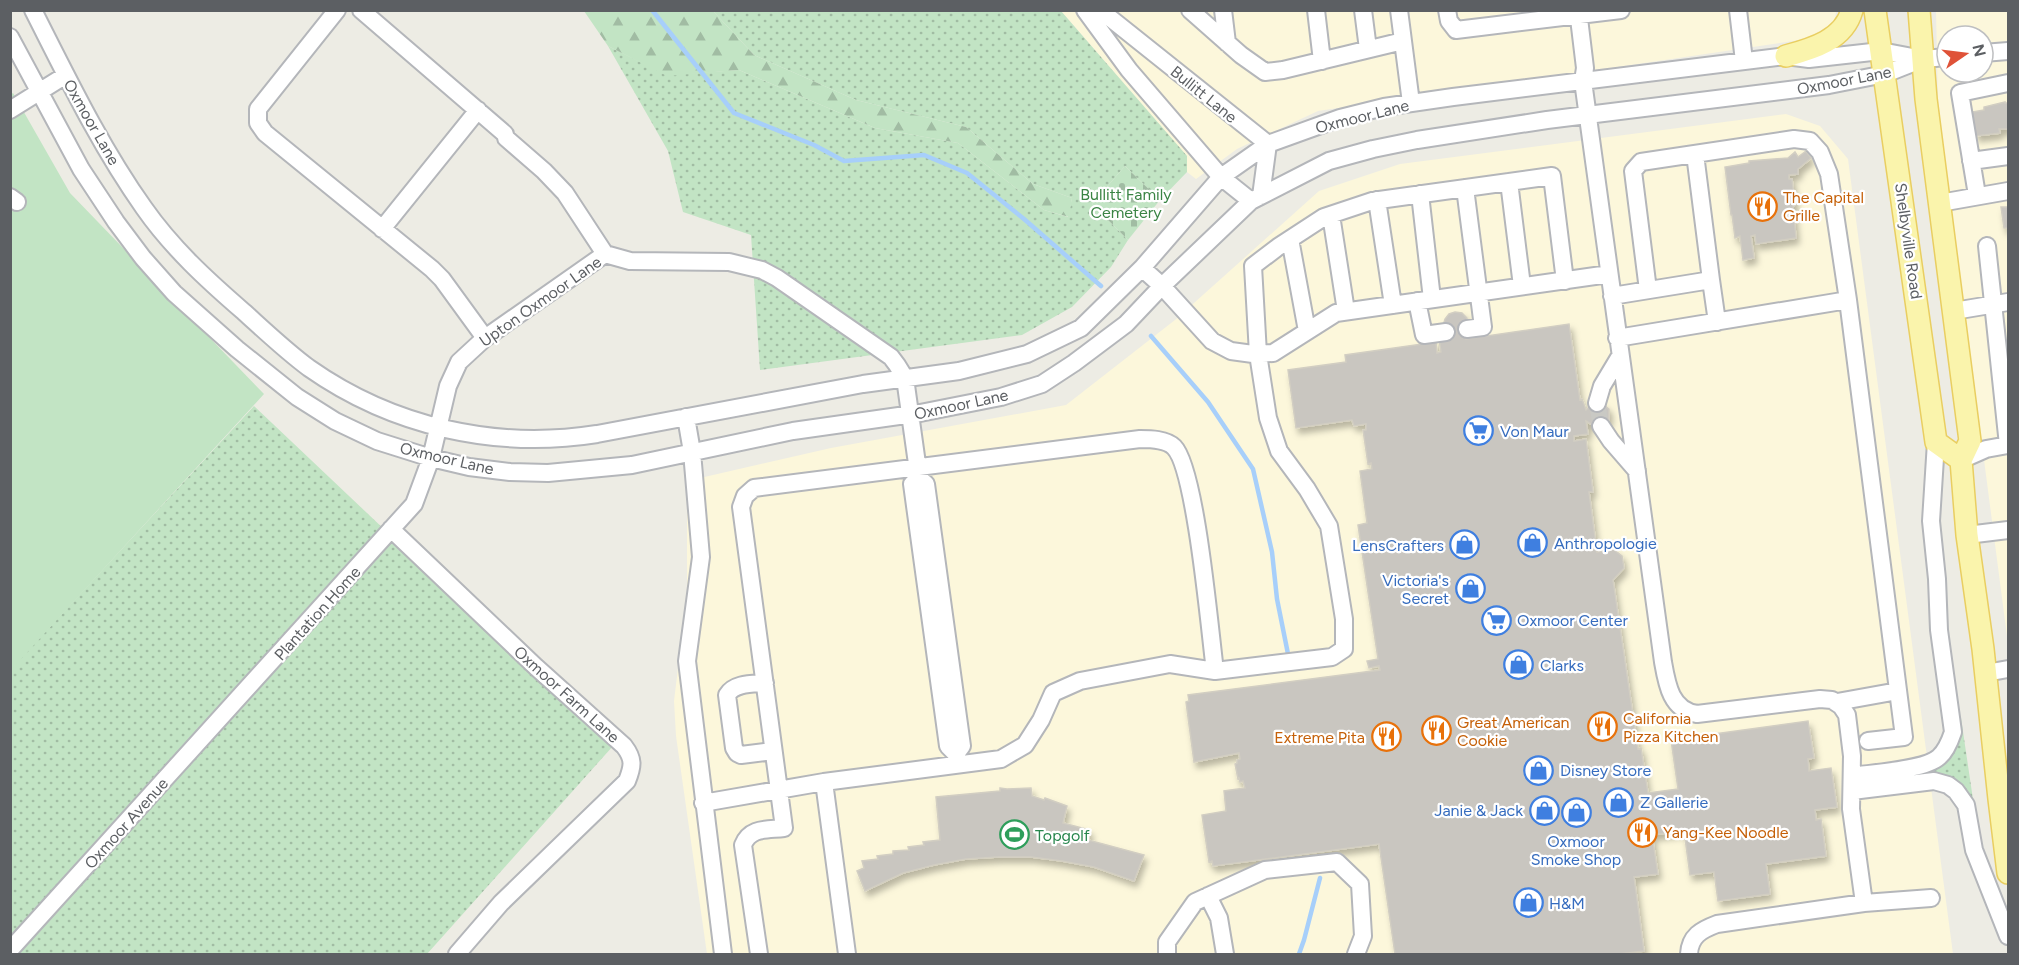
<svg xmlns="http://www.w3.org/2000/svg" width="2019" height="965" viewBox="0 0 2019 965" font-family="Figtree,sans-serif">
  <defs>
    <pattern id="grass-dots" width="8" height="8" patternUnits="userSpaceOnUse" patternTransform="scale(1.5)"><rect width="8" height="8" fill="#c2e4c4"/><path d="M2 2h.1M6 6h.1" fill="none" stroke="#a1bca3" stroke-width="1.8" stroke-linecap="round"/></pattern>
    <pattern id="forest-firs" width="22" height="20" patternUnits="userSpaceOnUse" patternTransform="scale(1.5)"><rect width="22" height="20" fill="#c2e4c4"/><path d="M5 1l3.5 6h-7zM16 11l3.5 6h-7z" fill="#a1bca3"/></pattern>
    <pattern id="cemetery-stones" width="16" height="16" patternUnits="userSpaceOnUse" patternTransform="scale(1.5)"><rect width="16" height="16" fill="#c2e4c4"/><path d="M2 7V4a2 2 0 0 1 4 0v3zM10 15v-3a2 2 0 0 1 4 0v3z" fill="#a1bca3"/></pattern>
    <filter id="shadow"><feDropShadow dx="3" dy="5.5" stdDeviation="3" flood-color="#0004"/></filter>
  </defs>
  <rect width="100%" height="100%" fill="#edece4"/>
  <!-- commercial -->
  <path fill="#fcf7db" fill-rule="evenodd" d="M1061,11H1836L1835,22L1807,39L1318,111L1237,149L1196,179L1187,172V156Z
    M1936,11H2008V644L1938,106ZM1947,36H1983V72H1947Z
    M1786,114L1820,126L1848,159L1953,954H707L676,736L674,701L687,594V481L831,448L1066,405L1175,320L1319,191L1400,164Z"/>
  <!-- grass -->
  <path fill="url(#grass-dots)" d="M713,11H1061L1187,156V172L1160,200L1125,166L1092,204L1128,240L1111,267L1072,307L1022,335L760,370L751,235L683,212L668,151L608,46L667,75L739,70L875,128L958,143L1044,210L1068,217L1072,198L1033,184L966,127L856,100L754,55Z
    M254,406L613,746L427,954H11L10,670Z
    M1958,718H1961L1975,813L1973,807L1915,776V773L1925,771Z"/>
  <!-- forest -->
  <path fill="url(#forest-firs)" d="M584,11H713L754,55L856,100L966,127L1033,184L1072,198L1069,217L1044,210L958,143L875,128L739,70L667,76L608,46Z"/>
  <!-- cemetery -->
  <path fill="url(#cemetery-stones)" d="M1125,166L1160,200L1128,240L1092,204Z"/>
  <!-- park -->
  <path fill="#c2e4c4" d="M13,93L70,193L264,394L11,670L10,95Z"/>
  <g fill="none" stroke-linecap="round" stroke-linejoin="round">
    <!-- stream -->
    <path stroke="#a7cffa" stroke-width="4.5" d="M652,10L734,113L814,145L844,161L924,155L967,173L1024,219L1101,286
      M1151,336L1208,402L1253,469L1272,552L1277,599L1288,654
      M1299,954L1304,940L1320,878"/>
  </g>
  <!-- building -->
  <path fill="#c9c6c0" stroke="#d2cec2" stroke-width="1.5" filter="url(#shadow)" d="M2005,102V103H2008V129H1999L2000,133L1976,136L1972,112L1984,110V107Z
    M1806,151L1811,158L1798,169V174L1789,175V179H1792L1795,205L1793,206L1796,238L1756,244L1755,235L1751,236L1754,258L1743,260L1740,236L1735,238L1732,215H1731L1725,167L1749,163V161L1788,158L1795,152L1798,157Z
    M2001,207H2008V228H2004Z
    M1455,312L1462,313L1467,318L1466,339L1569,324L1580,400L1582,399L1586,410L1592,404L1602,403L1609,409V420L1605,425L1594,426L1586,421L1588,434L1574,436V441L1586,439L1593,492H1589L1597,552L1613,549L1622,556L1624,568L1613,580L1638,749L1641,748L1648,793L1678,789L1671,740L1808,721L1814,758L1808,759L1809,771L1831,768L1837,807L1815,810L1816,820L1821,819L1826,856L1766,864L1770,894L1718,901L1714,872L1690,875L1684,831L1652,835L1658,874L1634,877L1644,951L1619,954H1395L1379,844L1213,866L1212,861L1209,862L1202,815L1226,811L1224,791L1245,788L1243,781L1240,782L1239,778L1238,779L1235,764L1237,763V760L1240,759L1239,753L1194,762L1186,702L1189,701L1188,695L1380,670L1379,666L1369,668L1367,661L1378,659L1358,525L1367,523L1360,471L1372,469L1371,463L1368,464L1363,430H1366V424L1354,426L1352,420L1296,428L1288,370L1346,362L1345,355L1436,342L1437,353L1441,352L1439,339L1445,319L1449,314Z
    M1000,788L1007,789L1031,788L1032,796L1044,800L1045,798L1067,806L1063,823L1090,830L1088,840L1144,855L1134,881L1094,867L1062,861L1031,857H998L966,859L934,865L903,873L865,891L857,871L864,868L862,861L878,859L877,856L893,854V851L909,850L908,847L924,845L923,842L940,840L936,797L1000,791Z"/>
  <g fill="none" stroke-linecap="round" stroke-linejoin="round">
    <!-- minor-tunnel -->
    <path stroke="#c9c9c4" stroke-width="16" stroke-dasharray="16 8" stroke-linecap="butt" d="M1597,403L1601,426"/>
    <defs>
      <path id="minor" d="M33,10C67,77 100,146 144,208C172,248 207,280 244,312C265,331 286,351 309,368C393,427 496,450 597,434L863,384L959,371L1027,354L1081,328L1142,268L1221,177L1268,144L1340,118L1384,107L1453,97L1786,56L1809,59L1881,51L1923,59L1947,57
        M337,10L258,109V123L265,133L432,269L442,279L485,338
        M361,10L505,134
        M1085,10L1129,70L1221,177L1251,201
        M1100,10L1268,144L1261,196
        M1190,10L1241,55L1265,72L1283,70L1403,41
        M1223,10L1227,43
        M1316,10L1322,61
        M1363,10L1368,49
        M1399,10L1411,103
        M1447,10L1449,21L1456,30L1621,10
        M1578,10L1585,68L1583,81L1663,662C1667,685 1671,710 1697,714L1820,699L1832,700L1841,706L1847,715L1852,756L1851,809L1864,903L1717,924C1701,930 1690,936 1689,954
        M1738,10L1744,61
        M10,37L81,169L116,222L143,258L174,293L237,349L297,397L335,421L377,441L431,458L469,467L510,472L548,473L632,465L793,431L920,413L1001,397L1042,384L1074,363L1126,324L1162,286L1251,201L1329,161L1373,149L1417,140L1547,120L1829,85L1885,74L1923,59
        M1983,53L2008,51
        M10,110L66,75
        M506,138L544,171L565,193L605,254
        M1971,161L2008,156
        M1509,182L1522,286
        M1465,188L1483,327L1467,329
        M1420,194L1432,299
        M1977,195L1960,93L2008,83
        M10,197L17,202
        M1377,200L1393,305
        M1940,203L2008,191
        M1331,215L1346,311
        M382,229L478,110
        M1290,239L1307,331
        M1987,246L2008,445
        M1142,268L1162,286L1212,341L1231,351L1253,354L1273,353L1336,313L1609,274
        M1711,280L1717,322
        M1648,290L1633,171L1641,162L1794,139L1810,141L1820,152L1829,174L1848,300L1904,737L1868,741
        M1612,296L1711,280L1695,154
        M1417,301L1424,335L1446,332
        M1954,311L2008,302
        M1617,338L1848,300
        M1597,403L1602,386L1620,356
        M686,417L692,452L701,557L687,661L723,954
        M1601,426L1611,441L1637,471
        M1961,460L1986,449L2008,445
        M919,478L912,484L948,746L956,754L957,762
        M391,529L536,667L624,746C634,759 633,766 627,781L501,903L457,954
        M1967,535L2008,530
        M1986,673L2008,669
        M765,683C752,684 734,683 727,695L734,748L737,753L741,755L773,751
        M1837,702L1898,691
        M1852,776C1872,773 1925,770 1939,757C1946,751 1950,741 1953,732L1939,630L1937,579L1931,521L1936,442
        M824,782L847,954
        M1852,791L1934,781L1948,785L1956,791L1966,805L1974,850L2008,936
        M703,803L824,782L1001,759L1025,745L1041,720L1053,693L1080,681L1170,664L1215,671L1332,657L1344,649V619L1329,526L1307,489L1279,451L1268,418L1258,354L1253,266L1278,247L1324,217L1372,201L1552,176L1565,281
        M1208,896L1219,918L1225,954
        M1864,903L1931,898
        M10,950L414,504L431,458L448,386L459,362L485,338L605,254L630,261L729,262L762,270L777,278L891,357L897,365L905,378L919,478L926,484L962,746L956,754
        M759,954L743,845C750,827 767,830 784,828L741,507L745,496L754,488L1140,439C1150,439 1166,439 1174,447C1196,469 1210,633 1215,671
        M1167,954V942L1195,902L1265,870L1337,862L1360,884L1363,936L1356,954"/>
      <path id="major" d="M1875,10L1936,442L1961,460
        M1919,10L1926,99L1970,441L1961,460L1967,535L1983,649L1999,799L2008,873
        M1786,56C1812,49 1844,40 1852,10"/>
    </defs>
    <!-- minor casing -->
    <use href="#minor" stroke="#b4b6ba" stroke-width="20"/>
    <!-- major casing -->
    <use href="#major" stroke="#e9ce61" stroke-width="24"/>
    <!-- minor -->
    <use href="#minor" stroke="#fff" stroke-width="16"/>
    <!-- major -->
    <use href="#major" stroke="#faf4ac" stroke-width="21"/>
  </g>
  <!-- icons -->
  <defs>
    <symbol id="restaurant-ring" viewBox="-11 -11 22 22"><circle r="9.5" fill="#fff" stroke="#e8710a" stroke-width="1.5"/><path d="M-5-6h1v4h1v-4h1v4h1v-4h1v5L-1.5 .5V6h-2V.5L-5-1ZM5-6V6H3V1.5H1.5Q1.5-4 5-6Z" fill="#e8710a"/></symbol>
    <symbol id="supermarket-ring" viewBox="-11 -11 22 22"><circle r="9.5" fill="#fff" stroke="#3f7fe0" stroke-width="1.5"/><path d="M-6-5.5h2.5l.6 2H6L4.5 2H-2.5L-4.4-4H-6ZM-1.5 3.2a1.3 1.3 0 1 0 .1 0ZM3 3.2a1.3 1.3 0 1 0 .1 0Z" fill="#3f7fe0"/></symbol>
    <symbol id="shop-ring" viewBox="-11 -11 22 22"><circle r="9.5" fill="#fff" stroke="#3f7fe0" stroke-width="1.5"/><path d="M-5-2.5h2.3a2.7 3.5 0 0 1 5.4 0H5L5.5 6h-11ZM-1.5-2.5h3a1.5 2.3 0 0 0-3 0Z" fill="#3f7fe0"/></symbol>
    <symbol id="stadium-ring" viewBox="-11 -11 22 22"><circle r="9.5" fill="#fff" stroke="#2e9e5b" stroke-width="1.5"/><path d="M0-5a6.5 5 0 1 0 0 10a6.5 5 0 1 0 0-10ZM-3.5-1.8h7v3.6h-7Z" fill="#2e9e5b"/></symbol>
  </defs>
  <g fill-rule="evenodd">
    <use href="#restaurant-ring" x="1746" y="190" width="33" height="33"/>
    <use href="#supermarket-ring" x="1462" y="414" width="33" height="33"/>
    <use href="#shop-ring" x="1516" y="526" width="33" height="33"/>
    <use href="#shop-ring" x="1448" y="528" width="33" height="33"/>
    <use href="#shop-ring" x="1454" y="572" width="33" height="33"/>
    <use href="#supermarket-ring" x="1480" y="604" width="33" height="33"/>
    <use href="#shop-ring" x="1502" y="648" width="33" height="33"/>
    <use href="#restaurant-ring" x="1586" y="710" width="33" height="33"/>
    <use href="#restaurant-ring" x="1420" y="714" width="33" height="33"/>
    <use href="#restaurant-ring" x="1370" y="720" width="33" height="33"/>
    <use href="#shop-ring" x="1522" y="754" width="33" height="33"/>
    <use href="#shop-ring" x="1602" y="786" width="33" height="33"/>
    <use href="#shop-ring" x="1528" y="794" width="33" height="33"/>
    <use href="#shop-ring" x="1560" y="796" width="33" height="33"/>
    <use href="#restaurant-ring" x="1626" y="816" width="33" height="33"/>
    <use href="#stadium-ring" x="998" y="818" width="33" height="33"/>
    <use href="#shop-ring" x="1512" y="886" width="33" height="33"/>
  </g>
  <g text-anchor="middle" stroke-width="4.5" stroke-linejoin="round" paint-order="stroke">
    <!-- street labels -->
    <g font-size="16" fill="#5c5f63" stroke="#fff">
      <text transform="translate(1844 80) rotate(-11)" y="6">Oxmoor Lane</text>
      <text transform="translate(1204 94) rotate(39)" y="6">Bullitt Lane</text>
      <text transform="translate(1362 116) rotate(-14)" y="6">Oxmoor Lane</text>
      <text transform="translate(92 122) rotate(60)" y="6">Oxmoor Lane</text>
      <text transform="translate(1909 241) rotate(82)" y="6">Shelbyville Road</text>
      <text transform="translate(540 301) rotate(-35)" y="6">Upton Oxmoor Lane</text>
      <text transform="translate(961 404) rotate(-12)" y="6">Oxmoor Lane</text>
      <text transform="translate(447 458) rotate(13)" y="6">Oxmoor Lane</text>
      <text transform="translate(317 613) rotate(-48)" y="6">Plantation Home</text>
      <text transform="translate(567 694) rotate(42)" y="6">Oxmoor Farm Lane</text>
      <text transform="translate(126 823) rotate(-48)" y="6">Oxmoor Avenue</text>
    </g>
    <!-- park labels -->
    <g font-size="16" fill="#3a8444" stroke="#fff">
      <text x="1126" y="200">Bullitt Family<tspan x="1126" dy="18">Cemetery</tspan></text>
    </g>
    <!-- food labels -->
    <g font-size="16" fill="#c56008" stroke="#fff" text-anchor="start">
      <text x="1783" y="203">The Capital<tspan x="1783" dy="18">Grille</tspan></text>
      <text x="1623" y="724">California<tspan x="1623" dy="18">Pizza Kitchen</tspan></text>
      <text x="1457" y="728">Great American<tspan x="1457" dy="18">Cookie</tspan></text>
      <text x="1365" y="743" text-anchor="end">Extreme Pita</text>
      <text x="1663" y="838">Yang-Kee Noodle</text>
    </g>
    <!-- shop labels -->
    <g font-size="16" fill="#366cbe" stroke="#fff" text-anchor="start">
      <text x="1500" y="437">Von Maur</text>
      <text x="1554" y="549">Anthropologie</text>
      <text x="1444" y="551" text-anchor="end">LensCrafters</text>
      <text x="1449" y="586" text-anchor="end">Victoria's<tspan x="1449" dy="18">Secret</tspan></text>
      <text x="1517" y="626">Oxmoor Center</text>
      <text x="1540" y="671">Clarks</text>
      <text x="1560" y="776">Disney Store</text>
      <text x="1640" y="808">Z Gallerie</text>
      <text x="1523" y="816" text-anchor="end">Janie &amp; Jack</text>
      <text x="1576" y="847" text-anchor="middle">Oxmoor<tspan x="1576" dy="18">Smoke Shop</tspan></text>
      <text x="1549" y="909">H&amp;M</text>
    </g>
    <!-- leisure labels -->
    <g font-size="16" fill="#27864d" stroke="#fff" text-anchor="start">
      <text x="1035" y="841">Topgolf</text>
    </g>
  </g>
  <!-- border -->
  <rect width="2019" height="965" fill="none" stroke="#5c5f63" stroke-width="24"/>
  <!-- north arrow -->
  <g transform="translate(1965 54) rotate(76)"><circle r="28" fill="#ffffff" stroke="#bebfc1" stroke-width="1.5"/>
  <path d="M0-4.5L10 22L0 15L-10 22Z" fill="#df5238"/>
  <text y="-9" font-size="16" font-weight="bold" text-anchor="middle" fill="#5c5f63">N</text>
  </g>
</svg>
